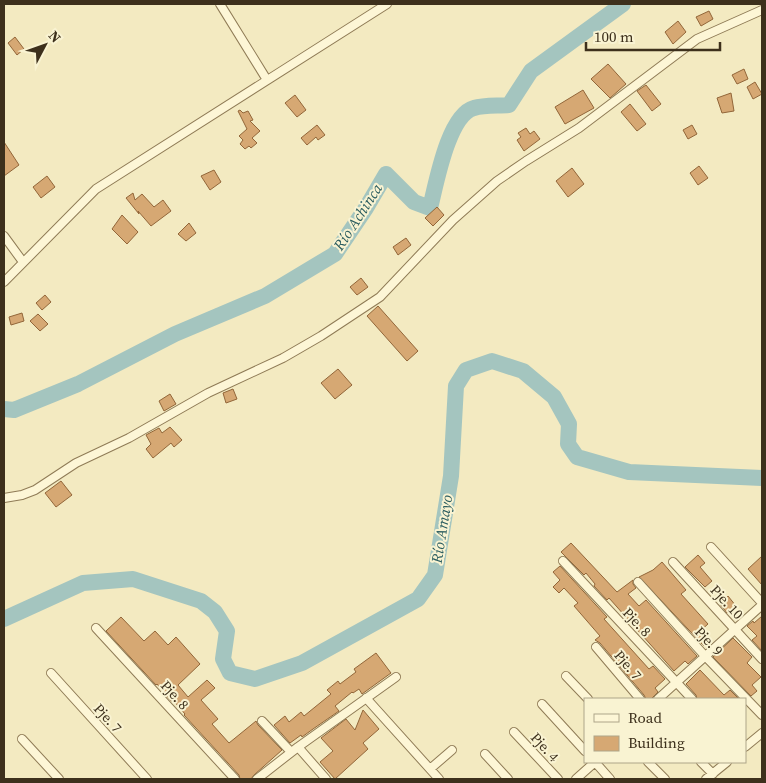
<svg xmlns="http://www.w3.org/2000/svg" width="766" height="783" viewBox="0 0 766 783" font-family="'Source Serif 4',serif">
  <rect width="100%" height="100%" fill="#f3eac1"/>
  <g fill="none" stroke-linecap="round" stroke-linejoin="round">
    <!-- river -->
    <path stroke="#a4c5bf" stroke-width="16" d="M4,409L14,410L78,384L175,334L265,296L335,254L366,208L386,174L414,202L430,208C436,185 448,115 474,108C484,105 497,106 509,105L531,71L623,4
      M4,619L83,583L133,579L201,601L215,612L227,631L223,659L230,673L255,679L302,663L418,599L435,575L451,476L456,386L466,370L492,361L523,371L554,397L569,424L568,444L577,457L629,472L762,478"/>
  </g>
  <!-- building -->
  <path fill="#d6a873" stroke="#926639" d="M709,11L713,19L701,26L696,17Z
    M678,21L686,32L673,44L665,32Z
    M15,37L24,49L17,55L8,43Z
    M608,64L626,84L610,98L591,79Z
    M744,69L748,79L737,84L732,75Z
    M755,82L762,94L753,99L747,87Z
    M646,85L661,104L652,111L637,91Z
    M583,90L594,108L565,124L555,107Z
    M731,93L734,111L722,113L717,98Z
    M295,95L306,110L297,117L285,103Z
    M630,104L646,124L637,131L621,112Z
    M240,110L243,113L248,111L253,120L250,121L260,131L252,138L257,143L251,148L249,146L245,149L240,144L243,140L239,136L247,129L238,111Z
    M317,125L325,135L318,140L316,137L307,145L301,138Z
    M692,125L697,134L688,139L683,130Z
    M526,128L530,134L534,131L540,139L524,151L517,140L521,137L518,133Z
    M4,142L19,165L4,176Z
    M699,166L708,178L698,185L690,173Z
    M572,168L584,184L568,197L556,181Z
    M214,170L221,182L210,190L201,176Z
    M47,176L55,187L41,198L33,187Z
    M133,193L135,200L142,194L154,207L163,200L171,211L151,226L138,211L139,214L126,198Z
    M437,207L444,215L433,226L425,218Z
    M122,215L138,232L127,244L112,229Z
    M189,223L196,233L186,241L178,234Z
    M406,238L411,245L398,255L393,247Z
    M361,278L368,287L357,295L350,287Z
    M45,295L51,302L42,310L36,303Z
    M378,306L418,351L407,361L367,316Z
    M22,313L24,321L11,325L9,317Z
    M38,314L48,324L40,331L30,321Z
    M338,369L352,385L335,399L321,383Z
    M233,389L237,399L226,403L223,393Z
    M170,394L176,404L164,411L159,401Z
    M170,427L182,440L174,447L171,443L153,458L146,449L151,444L146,435L159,428L162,433Z
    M61,481L72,495L56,507L45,493Z
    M571,543L617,592L633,580V584L636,588L628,594L639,606L646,600L697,656L688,664L685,661L674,671L609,598L607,600L594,586L595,584L586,573L584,575L561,552Z
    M698,555L705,563L700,567L712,581L705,587L685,567Z
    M762,556V585L748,569Z
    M662,562L686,590L681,594L708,624L699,632L708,642L704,646L639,577L653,570Z
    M560,566L607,617L604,619L649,669L653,666L665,679L655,688L658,692L651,699H646L644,695L600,643L595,640L600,636L574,606L578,603L564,588L559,593L553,587L560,580L553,572Z
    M728,596L736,606L727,613L720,604Z
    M762,616V651L752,640L757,636L747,626L753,621L754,623Z
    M121,617L144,641L155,631L168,645L176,637L200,664L178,685L188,697L207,680L215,688L201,700L218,719L212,724L229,743L256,721L258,725L282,750L254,775L251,779H240L239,775L184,715L185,714L173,700L171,701L157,684L156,685L106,631Z
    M733,638L752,657L747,663L761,677L752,685L757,691L751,696L713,657Z
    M376,653L391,673L362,694L359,689L353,693L352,692L335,706L339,711L313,729L302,737L301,735L290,743L274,725L285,716L289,722L301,712L304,716L331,694L327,690L338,681L340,684L356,672L354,669Z
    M700,670L724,695L730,690L738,698L697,699L696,695L686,684Z
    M363,710L379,729L363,743L368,749L335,779L320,762L333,751L321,738L346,719L355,730Z"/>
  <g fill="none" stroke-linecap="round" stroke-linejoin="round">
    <defs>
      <path id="minor" d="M220,4L267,80
        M4,236L23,262
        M4,282L96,189L387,4
        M4,498L22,495L35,490L76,463L129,438L208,393L283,358L321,336L380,297L453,220L497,181L526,161L579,128L697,39L762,10
        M711,547L762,603
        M563,561L692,699
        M673,562L762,659
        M638,582L705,656L762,715
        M96,628L235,779
        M596,647L640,699
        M51,673L147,779
        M566,676L588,699
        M366,698L439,779
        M658,699L762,605
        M542,704L585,751
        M262,721L291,752
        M514,732L558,779
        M22,739L59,779
        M298,747L326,779
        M745,747L762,733
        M485,754L508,779
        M595,762L610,779
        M648,762L665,779
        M701,762L713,774
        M430,769L452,750
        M257,779L298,747L396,677
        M576,779L595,762
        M706,779L727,762"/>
    </defs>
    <!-- minor casing -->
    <use href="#minor" stroke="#8f7b56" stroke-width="10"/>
    <!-- minor -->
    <use href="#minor" stroke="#fdf6d6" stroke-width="8"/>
  </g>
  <g text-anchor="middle" stroke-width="4" stroke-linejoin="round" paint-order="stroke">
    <!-- street labels -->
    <g font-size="14" fill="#3d301c" stroke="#f9f3d2">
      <text transform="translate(727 602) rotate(47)" y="5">Pje. 10</text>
      <text transform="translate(637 622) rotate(47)" y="5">Pje. 8</text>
      <text transform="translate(709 641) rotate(47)" y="5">Pje. 9</text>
      <text transform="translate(628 665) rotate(50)" y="5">Pje. 7</text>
      <text transform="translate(175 695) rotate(48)" y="5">Pje. 8</text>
      <text transform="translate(108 718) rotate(48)" y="5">Pje. 7</text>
      <text transform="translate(545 747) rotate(48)" y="5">Pje. 4</text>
    </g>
    <!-- water labels -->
    <g font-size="15" font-style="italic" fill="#2a5c5f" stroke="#f9f3d2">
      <text transform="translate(358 217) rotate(-57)" y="5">Río Achinca</text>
      <text transform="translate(442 529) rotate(-81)" y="5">Río Amayo</text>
    </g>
  </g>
  <!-- border -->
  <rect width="766" height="783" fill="none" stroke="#3d301c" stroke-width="10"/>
  <!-- legend -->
  <rect x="584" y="698" width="162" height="65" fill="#f9f3d2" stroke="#aea589"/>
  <rect x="594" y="714" width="25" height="8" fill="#fdf6d6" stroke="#aea589"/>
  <text x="628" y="723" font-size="15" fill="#3d301c">Road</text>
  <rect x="594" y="736" width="25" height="15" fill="#d6a873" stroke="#aea589"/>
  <text x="628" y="748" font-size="15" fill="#3d301c">Building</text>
  <!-- north arrow -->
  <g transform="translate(45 45) rotate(49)" stroke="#f9f3d2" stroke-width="4" paint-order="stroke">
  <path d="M0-4L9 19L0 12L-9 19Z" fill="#3d301c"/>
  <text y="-8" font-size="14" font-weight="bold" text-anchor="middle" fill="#3d301c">N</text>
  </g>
  <!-- scale -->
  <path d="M586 42v8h134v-8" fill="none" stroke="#3d301c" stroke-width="2.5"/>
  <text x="594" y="42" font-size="15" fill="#3d301c" stroke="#f9f3d2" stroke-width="4" paint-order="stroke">100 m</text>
</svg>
